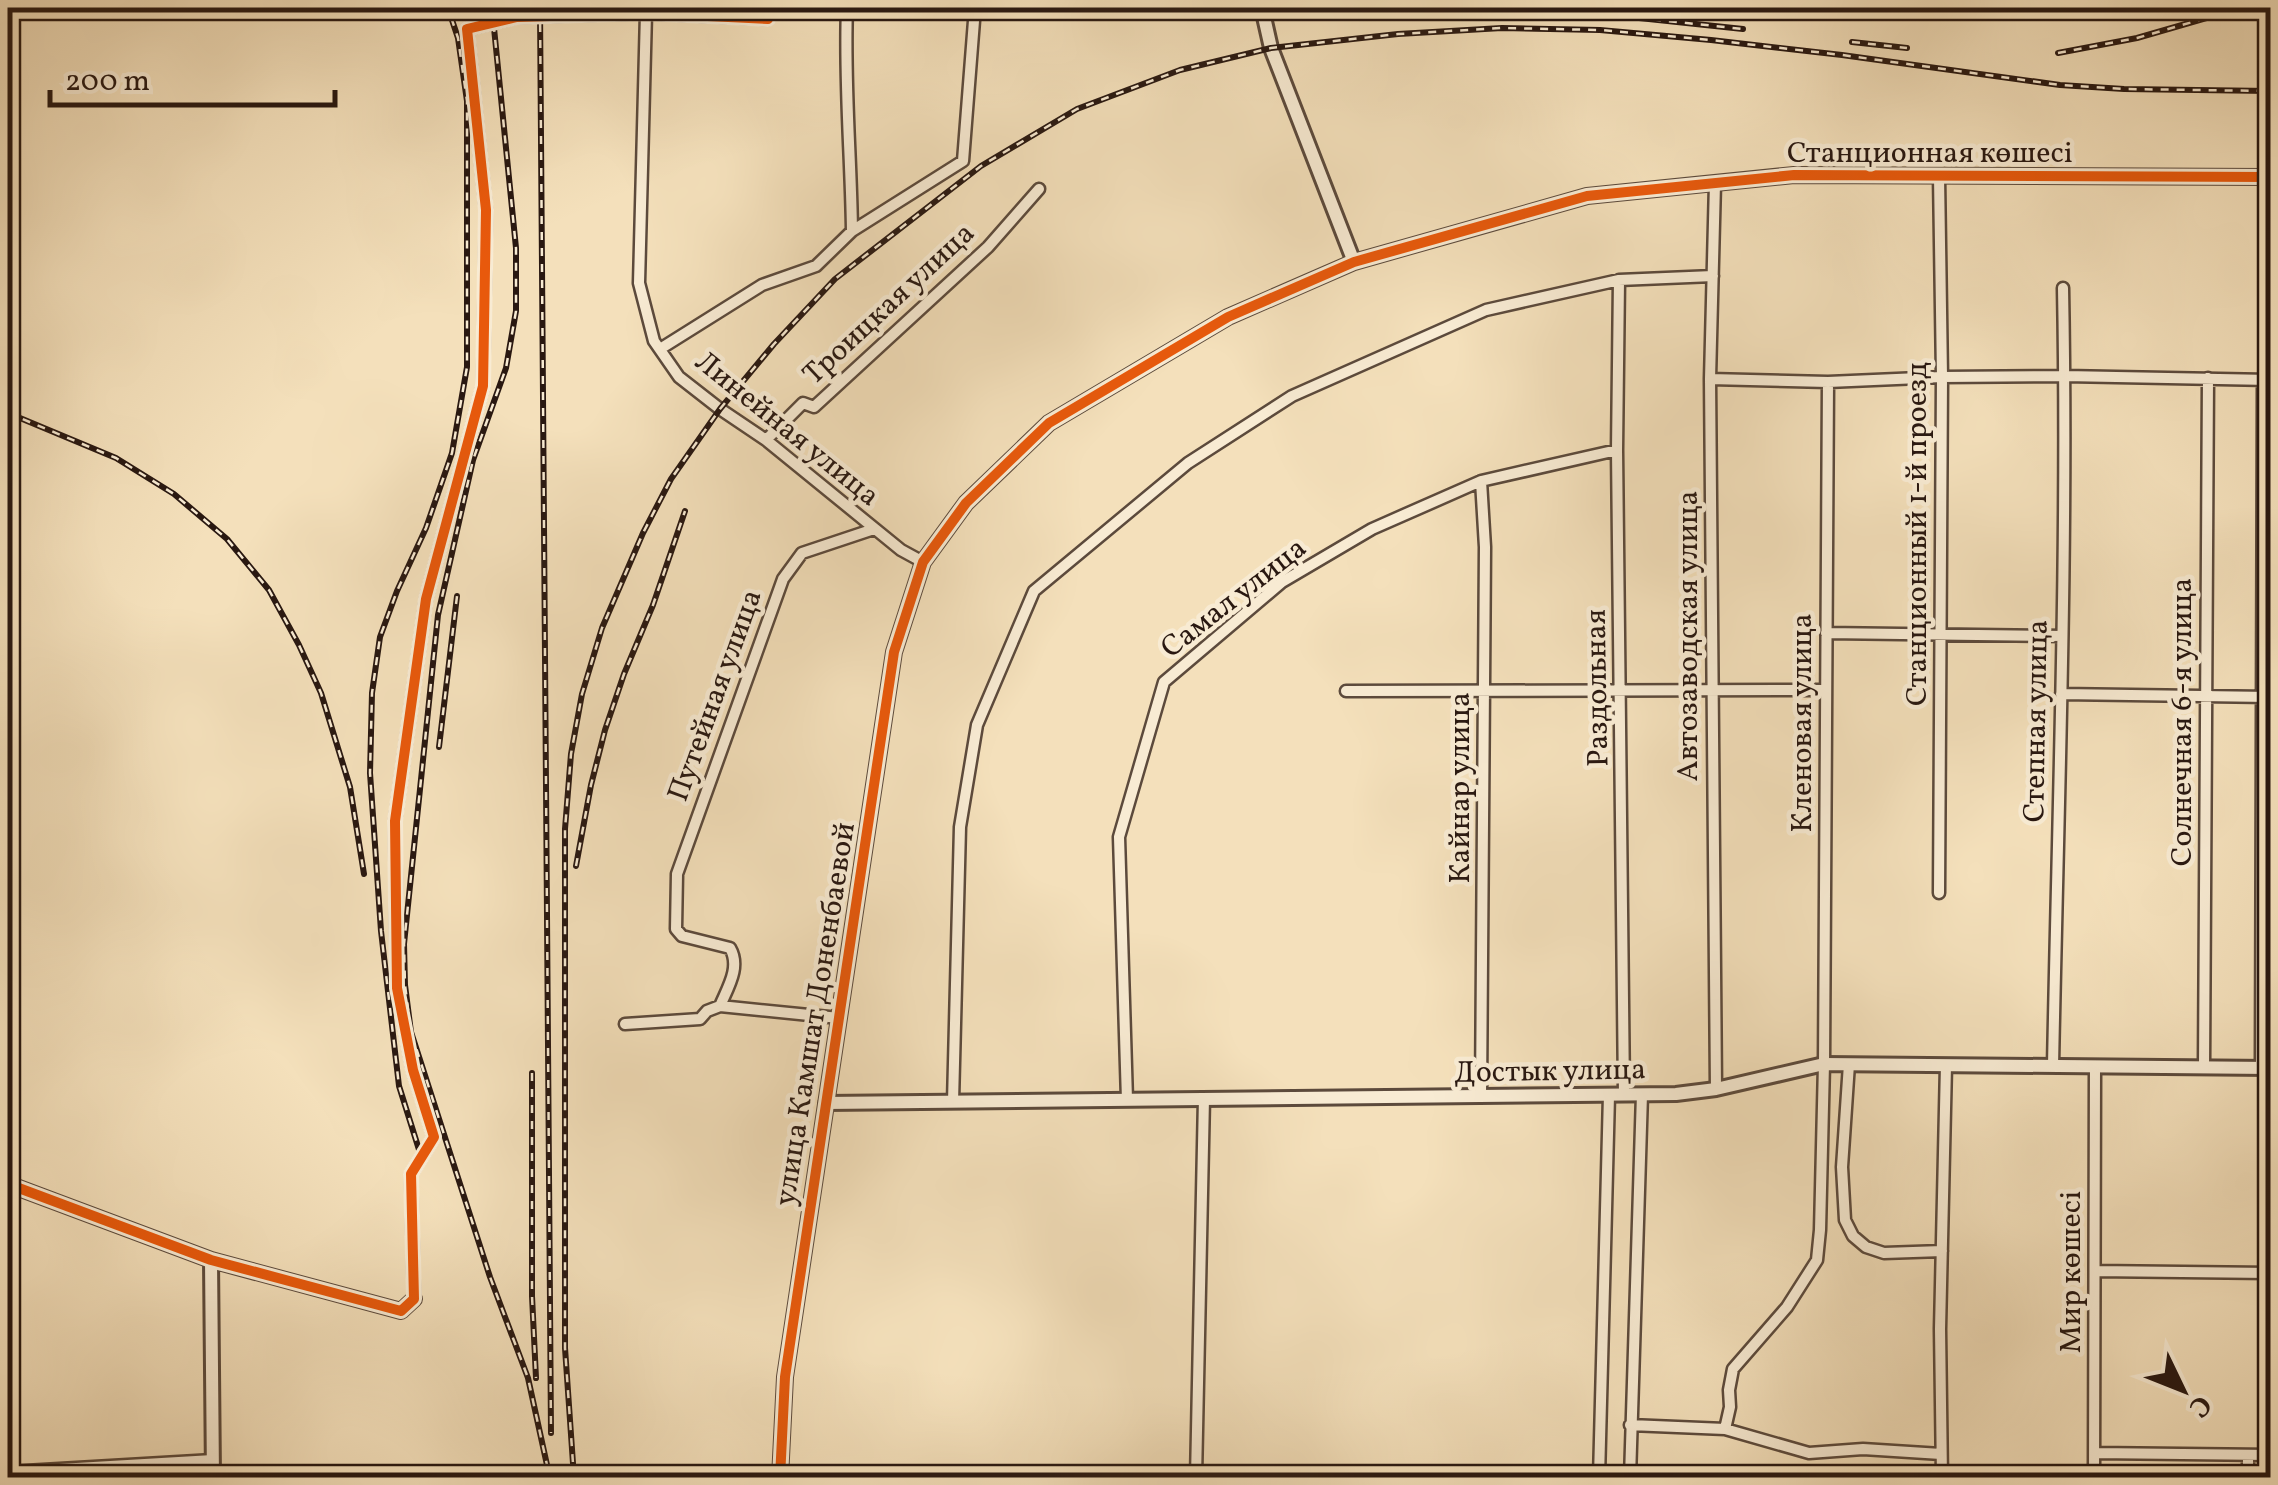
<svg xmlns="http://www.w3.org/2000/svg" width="2278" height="1485" viewBox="0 0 2278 1485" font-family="Vollkorn,serif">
  <rect width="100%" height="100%" fill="#f4e0bb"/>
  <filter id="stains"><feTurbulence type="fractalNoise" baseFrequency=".002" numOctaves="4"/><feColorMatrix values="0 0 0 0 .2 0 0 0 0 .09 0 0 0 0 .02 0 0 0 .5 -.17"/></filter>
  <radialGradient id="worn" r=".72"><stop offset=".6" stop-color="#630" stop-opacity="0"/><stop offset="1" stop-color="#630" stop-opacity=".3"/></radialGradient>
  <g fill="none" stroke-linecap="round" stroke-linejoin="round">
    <defs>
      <path id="minor" d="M847,8C844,82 851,156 852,231
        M646,13L639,283L654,341L679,377L720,409L766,440L901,550L923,562
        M1715,183L1710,379L1716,1089
        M1619,280L1617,450L1624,1094
        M660,349L762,285L816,266L852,231L963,161L975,8
        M1710,379L1828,382L1942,377L2065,376L2270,380
        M766,440L803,403L814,407L988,247L1039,189
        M1826,633L2062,636
        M1346,691L1826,690
        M2061,694L2270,697
        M1939,893L1942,377L1939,176
        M720,1006C728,987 741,967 730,948L682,936L676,929L677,874L783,579L802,553L874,529
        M625,1024L700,1019L707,1011L720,1006L839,1018
        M1849,1064L1842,1167L1845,1220L1853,1236L1866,1247L1884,1253L1942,1251
        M2053,1066C2058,807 2068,547 2063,288
        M2204,1067L2208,378
        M2261,1067L2263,380
        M1481,1096L1485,547L1481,481
        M1127,1100L1119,837L1164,682L1282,582L1372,529L1481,481L1617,450
        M953,1102L960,827L977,725L1034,591L1188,463L1292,396L1486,310L1619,280L1713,276
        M2095,1271L2270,1273
        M414,1299L411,1174L434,1137L413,1070L397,988L395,821L426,599L483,386L486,210L467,29L517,17L646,13L768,19
        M1630,1425L1725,1429L1809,1453L1863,1449L1941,1454
        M1725,1429L1730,1407L1729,1390L1733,1369L1787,1307L1817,1260L1820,1230L1824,1064L1828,382
        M2095,1453L2270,1455
        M8,1472L213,1460
        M1196,1478L1204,1098
        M1599,1478L1609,1095
        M1630,1478L1642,1094
        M1942,1478L1940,1329L1946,1065
        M2094,1478L2095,1066
        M2248,1478V1455"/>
      <path id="tertiary" d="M1262,8L1271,48L1354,262
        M826,1103L1676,1094L1716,1089L1824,1064L2270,1068
        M8,1184L211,1260L401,1311L414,1299
        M211,1260L213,1478
        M780,1478L785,1377L894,652L923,562L966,503L1049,423L1228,317L1354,262L1587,196L1794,175L2270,177"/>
    </defs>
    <!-- minor casing -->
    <use href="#minor" stroke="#5c4a3c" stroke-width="15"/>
    <!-- tertiary casing -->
    <use href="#tertiary" stroke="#5c4a3c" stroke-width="18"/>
    <!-- minor -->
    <use href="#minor" stroke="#f8ebd3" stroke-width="10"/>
    <!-- tertiary -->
    <use href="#tertiary" stroke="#f8ebd3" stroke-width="12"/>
    <defs>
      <path id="rail" d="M492,8L516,248V311L506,368L473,460L438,615L404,944L405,985L411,1032L490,1277L528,1378L547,1465
        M540,8L551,1433
        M1506,8L1584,18
        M1574,8L1592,13L1743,29
        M1852,42L1907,48
        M2058,53L2137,38L2241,8
        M8,413L116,458L174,494L227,539L269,590L299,645L321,693L350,787L364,874
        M439,747L457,596
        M576,866L591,785L605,730L624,674L653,605L685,511
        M532,1073V1296L536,1378
        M421,1156L399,1086L381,931L370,773L372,693L380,637L397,591L426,528L452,453L467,367V101L458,38L448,8
        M574,1478L565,1348V829L571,754L582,694L602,628L643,533L671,479L720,409L774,344L835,279L981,166L1077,109L1180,70L1271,48L1398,34L1502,28L1600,30L1711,40L1842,55L2060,85L2124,89L2270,91"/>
    </defs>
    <!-- rail casing -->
    <use href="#rail" stroke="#291811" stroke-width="6"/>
    <!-- rail -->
    <use href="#rail" stroke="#f8ebd3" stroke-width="2.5" stroke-dasharray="8" stroke-linecap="butt"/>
    <defs>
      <path id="cycleway" d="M8,1184L211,1260L401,1311L414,1299L411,1174L434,1137L413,1070L397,988L395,821L426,599L483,386L486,210L467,29L517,17L646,13L768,19
        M780,1478L785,1377L894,652L923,562L966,503L1049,423L1228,317L1354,262L1587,196L1794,175L2270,177"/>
    </defs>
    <!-- cycleway casing -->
    <use href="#cycleway" stroke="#f8ebd3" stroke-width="16"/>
    <!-- cycleway -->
    <use href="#cycleway" stroke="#e8590c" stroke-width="10"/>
  </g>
  <g text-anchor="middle" stroke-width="9" stroke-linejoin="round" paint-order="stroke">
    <!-- street labels -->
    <g font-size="30" fill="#291811" stroke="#f8ebd3">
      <text x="1930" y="162">Станционная көшесі</text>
      <text transform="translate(888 303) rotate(-43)" y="10">Троицкая улица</text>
      <text transform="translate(788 428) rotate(39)" y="10">Линейная улица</text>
      <text transform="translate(1916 534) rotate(-90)" y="10">Станционный 1-й проезд</text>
      <text transform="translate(1233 597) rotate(-38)" y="10">Самал улица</text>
      <text transform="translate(1687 636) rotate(-90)" y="10">Автозаводская улица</text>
      <text transform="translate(1596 688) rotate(-91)" y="10">Раздольная</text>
      <text transform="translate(714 695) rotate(-70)" y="10">Путейная улица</text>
      <text transform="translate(2035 721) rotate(-89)" y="10">Степная улица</text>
      <text transform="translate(2181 722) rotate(-90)" y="10">Солнечная 6-я улица</text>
      <text transform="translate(1801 723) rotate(-90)" y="10">Кленовая улица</text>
      <text transform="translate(1459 788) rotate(-90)" y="10">Кайнар улица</text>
      <text transform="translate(814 1014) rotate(-81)" y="10">улица Камшат Доненбаевой</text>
      <text transform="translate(1550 1070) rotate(-1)" y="10">Достык улица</text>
      <text transform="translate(2070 1272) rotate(-90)" y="10">Мир көшесі</text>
    </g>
  </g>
  <!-- margin -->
  <rect width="2278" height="1485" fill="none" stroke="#f4e0bb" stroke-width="40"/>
  <rect x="10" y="10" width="2258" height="1465" fill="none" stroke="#291811" stroke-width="5"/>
  <rect x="20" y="20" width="2238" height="1445" fill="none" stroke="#291811" stroke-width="2.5"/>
  <!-- north arrow -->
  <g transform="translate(2183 1390) rotate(133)" stroke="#f8ebd3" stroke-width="8" paint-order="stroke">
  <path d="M0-8L18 38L0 25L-18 38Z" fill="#291811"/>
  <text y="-15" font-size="28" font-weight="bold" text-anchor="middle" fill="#291811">С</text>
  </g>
  <!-- scale -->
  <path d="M50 90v15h285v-15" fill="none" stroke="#291811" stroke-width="5"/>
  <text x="65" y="90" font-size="30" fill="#291811" stroke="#f8ebd3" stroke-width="8" paint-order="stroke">200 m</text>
  <rect width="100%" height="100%" filter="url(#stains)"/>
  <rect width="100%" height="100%" fill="url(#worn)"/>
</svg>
